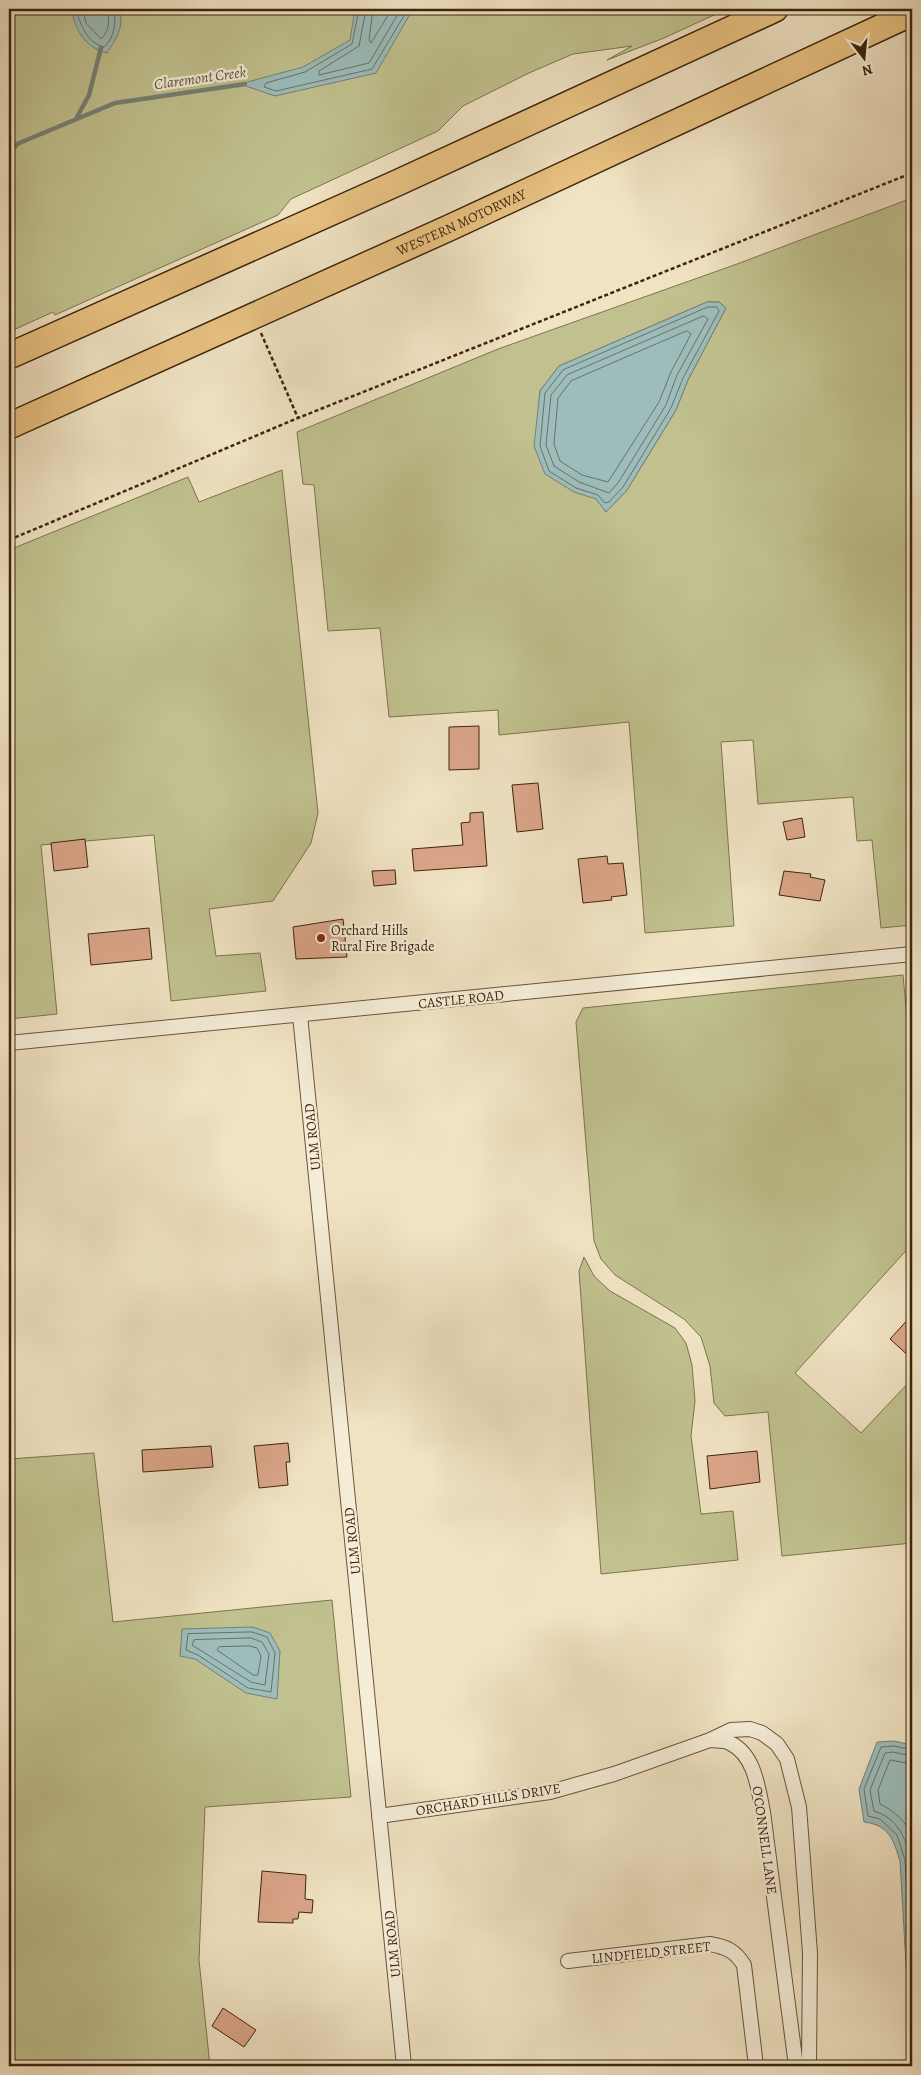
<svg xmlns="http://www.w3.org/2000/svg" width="921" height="2075" viewBox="0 0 921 2075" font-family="Alegreya,serif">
  <rect width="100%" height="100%" fill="#f0e3c3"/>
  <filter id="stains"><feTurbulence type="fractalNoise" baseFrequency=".004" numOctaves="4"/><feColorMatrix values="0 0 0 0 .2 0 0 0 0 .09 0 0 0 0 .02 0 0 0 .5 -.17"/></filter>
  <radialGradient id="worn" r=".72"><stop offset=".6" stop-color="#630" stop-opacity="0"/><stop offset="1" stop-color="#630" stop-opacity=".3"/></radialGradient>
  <!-- green -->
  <path fill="#c0c18f" stroke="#7e734e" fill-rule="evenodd" d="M9,9H727L664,38L607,60L632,46L573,54L529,73L463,106L438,131L291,199L278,215L55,315L53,312L9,332Z
    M912,198V925L881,928L872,840L857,841L853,797L758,804L753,740L721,742L734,926L645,933L629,722L499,735L498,710L389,717L380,628L328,631L314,485L303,484L297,432L498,349L737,264ZM707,302H719L726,308L688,380L676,410L627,490L606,512L538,419L540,391L559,366Z
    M282,470L318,813L311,843L273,901L209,909L216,956L260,953L266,991L171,1001L154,835L41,845L57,1014L9,1019V550L188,477L199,502Z
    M903,975L912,1072V1244L795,1373L861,1433L912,1379V1543L782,1556L768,1412L725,1416L714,1403L710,1366L701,1337L684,1319L615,1275L601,1259L594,1241L576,1022L583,1008Z
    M584,1257L594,1276L610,1291L675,1328L686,1343L692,1365L695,1401L691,1436L701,1514L733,1511L738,1560L601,1574L579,1271Z
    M94,1453L113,1622L332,1600L351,1797L205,1807L199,1960L210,2066H9V1459Z"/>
  <!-- water -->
  <path fill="#9cbdbb" stroke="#768075" d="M71,9H119C125,26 116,39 107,53C84,47 76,30 71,9Z
    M355,9H413L376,73L275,96L240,84L303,67L350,40Z
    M707,302H719L726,308L688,380L676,410L627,490L606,512L596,499L574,492L545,474L534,446L540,391L559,366Z
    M253,1627L270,1633L280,1651L277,1699L246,1693L195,1659L180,1656L182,1629Z
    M894,1741L912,1745V2066L900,1861C893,1839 889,1825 864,1822L859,1789L877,1742Z"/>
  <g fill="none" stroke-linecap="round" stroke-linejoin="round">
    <!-- shore -->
    <path stroke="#6c7164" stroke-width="1" d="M76,9C80,24 87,43 104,47C115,37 116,23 114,9
      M83,9L86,23L101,39C110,30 109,21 108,9
      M359,9L352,44L305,72L266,83L264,87L276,91L372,69L408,9
      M366,9L359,46L319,71V75L369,63L401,9
      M373,9L369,40L371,43L392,9
      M708,307H717L719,311L683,378L671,408L623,487L609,502L605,503L598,495L576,488L549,471L540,446L545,393L563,370Z
      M704,316L708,319L677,375L666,405L618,483L609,493L579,482L554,466L546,445L551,395L567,375Z
      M687,331L691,334L671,372L659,402L608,482L582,475L560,461L554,444L558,398L571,381Z
      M252,1632L267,1637L275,1653L271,1692L248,1688L198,1655L186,1650L188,1634Z
      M251,1638L262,1642L269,1654L265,1685L251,1682L192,1645L194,1640Z
      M250,1646L257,1648L261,1656L258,1675H253L217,1650L219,1647Z
      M912,1750L894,1746L881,1747L864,1789L868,1816L880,1819L897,1835L905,1860L912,1994
      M912,1756L893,1752L885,1753L870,1790L874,1811C906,1821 911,1853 912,1884
      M912,1764L890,1760L878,1790L880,1804C893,1810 908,1823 912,1837"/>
    <!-- stream -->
    <path stroke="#768075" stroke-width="4.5" d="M76,119L89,95L101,48
      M9,154L17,144L115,103L245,84"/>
  </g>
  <!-- building -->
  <path fill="#dba589" stroke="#3d250c" d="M479,726V769L449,770V727Z
    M538,783L543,829L517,832L512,785Z
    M483,812L487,866L414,871L412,849L463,845L461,823L470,822V813Z
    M802,818L805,837L787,840L783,822Z
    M85,839L88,867L54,871L51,843Z
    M607,856L608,864L623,863L627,895L611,897L612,900L583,903L578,859Z
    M395,870L396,884L374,886L372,871Z
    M784,871L811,874L810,877L825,880L820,901L779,895Z
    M343,919L347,957L296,959L293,927Z
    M149,928L152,959L91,965L88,934Z
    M912,1315V1359L890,1339Z
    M288,1443L290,1462H286L288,1485L259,1488L254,1446Z
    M211,1446L213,1467L143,1472L142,1450Z
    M757,1451L760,1482L710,1489L707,1456Z
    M262,1871L306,1875L305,1899L313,1900L312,1913L299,1912L298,1919H293V1923L258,1922Z
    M223,2008L256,2030L244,2047L212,2026Z"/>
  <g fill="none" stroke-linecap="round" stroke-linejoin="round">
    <defs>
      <path id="minor" d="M300,1015L404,2066
        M9,1043L912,954
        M710,1740C716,1741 724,1740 730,1743C755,1755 758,1788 763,1812L796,2066
        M379,1816L550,1792L614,1774L710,1740L731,1730L750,1729L762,1733L777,1744L787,1759L799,1807L810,1953L809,2066
        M568,1961L710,1944C727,1947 735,1951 744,1965L756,2066"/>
      <g id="motorway">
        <path d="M9,356L397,183L775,9"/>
        <path id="s1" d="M9,426L449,228L912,13"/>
      </g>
    </defs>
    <!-- minor casing -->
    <use href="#minor" stroke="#6a543a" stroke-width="16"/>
    <!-- motorway casing -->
    <use href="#motorway" stroke="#3d250c" stroke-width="28"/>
    <!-- path -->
    <path stroke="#3d250c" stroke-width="2.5" stroke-dasharray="4 2.5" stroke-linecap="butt" d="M261,333L298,418L912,173
      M9,540L298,418"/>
    <!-- minor -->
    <use href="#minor" stroke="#f5edd8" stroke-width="14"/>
    <!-- motorway -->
    <use href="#motorway" stroke="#e8c282" stroke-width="25"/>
  </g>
  <!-- markers -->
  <circle fill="#8f2418" stroke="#f5edd8" stroke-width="2" cx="321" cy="938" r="5"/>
  <g text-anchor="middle" stroke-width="4.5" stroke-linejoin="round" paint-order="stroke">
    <!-- street labels -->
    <g font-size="14" fill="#3d250c" stroke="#f5edd8">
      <text dy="5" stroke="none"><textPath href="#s1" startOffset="496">WESTERN MOTORWAY</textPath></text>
      <text transform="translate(461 999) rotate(-6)" y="5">CASTLE ROAD</text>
      <text transform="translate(312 1137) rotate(-96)" y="5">ULM ROAD</text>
      <text transform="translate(352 1541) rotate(-96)" y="5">ULM ROAD</text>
      <text transform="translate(488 1799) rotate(-9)" y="5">ORCHARD HILLS DRIVE</text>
      <text transform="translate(765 1840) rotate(82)" y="5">O'CONNELL LANE</text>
      <text transform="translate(392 1944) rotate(-96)" y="5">ULM ROAD</text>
      <text transform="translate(651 1952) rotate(-6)" y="5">LINDFIELD STREET</text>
    </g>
    <!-- poi labels -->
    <g font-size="14" fill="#3d250c" stroke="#f5edd8" text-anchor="start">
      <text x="331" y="935">Orchard Hills<tspan x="331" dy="16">Rural Fire Brigade</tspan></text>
    </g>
    <!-- water labels -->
    <g font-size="15" font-style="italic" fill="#5a5341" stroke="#f5edd8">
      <text transform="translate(200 78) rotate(-8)" y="5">Claremont Creek</text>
    </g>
  </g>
  <!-- margin -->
  <rect width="921" height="2075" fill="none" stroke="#f0e3c3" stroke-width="30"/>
  <rect x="10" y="10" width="901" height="2055" fill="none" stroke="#3d250c" stroke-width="2.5"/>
  <rect x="15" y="15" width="891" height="2045" fill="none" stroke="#3d250c"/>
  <!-- north arrow -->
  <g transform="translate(864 58) rotate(164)" stroke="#f5edd8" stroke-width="4" paint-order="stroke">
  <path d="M0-4L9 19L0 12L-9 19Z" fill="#3d250c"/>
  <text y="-8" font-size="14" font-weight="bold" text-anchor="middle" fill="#3d250c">N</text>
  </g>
  <rect width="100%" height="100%" filter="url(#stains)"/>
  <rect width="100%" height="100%" fill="url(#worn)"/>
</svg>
